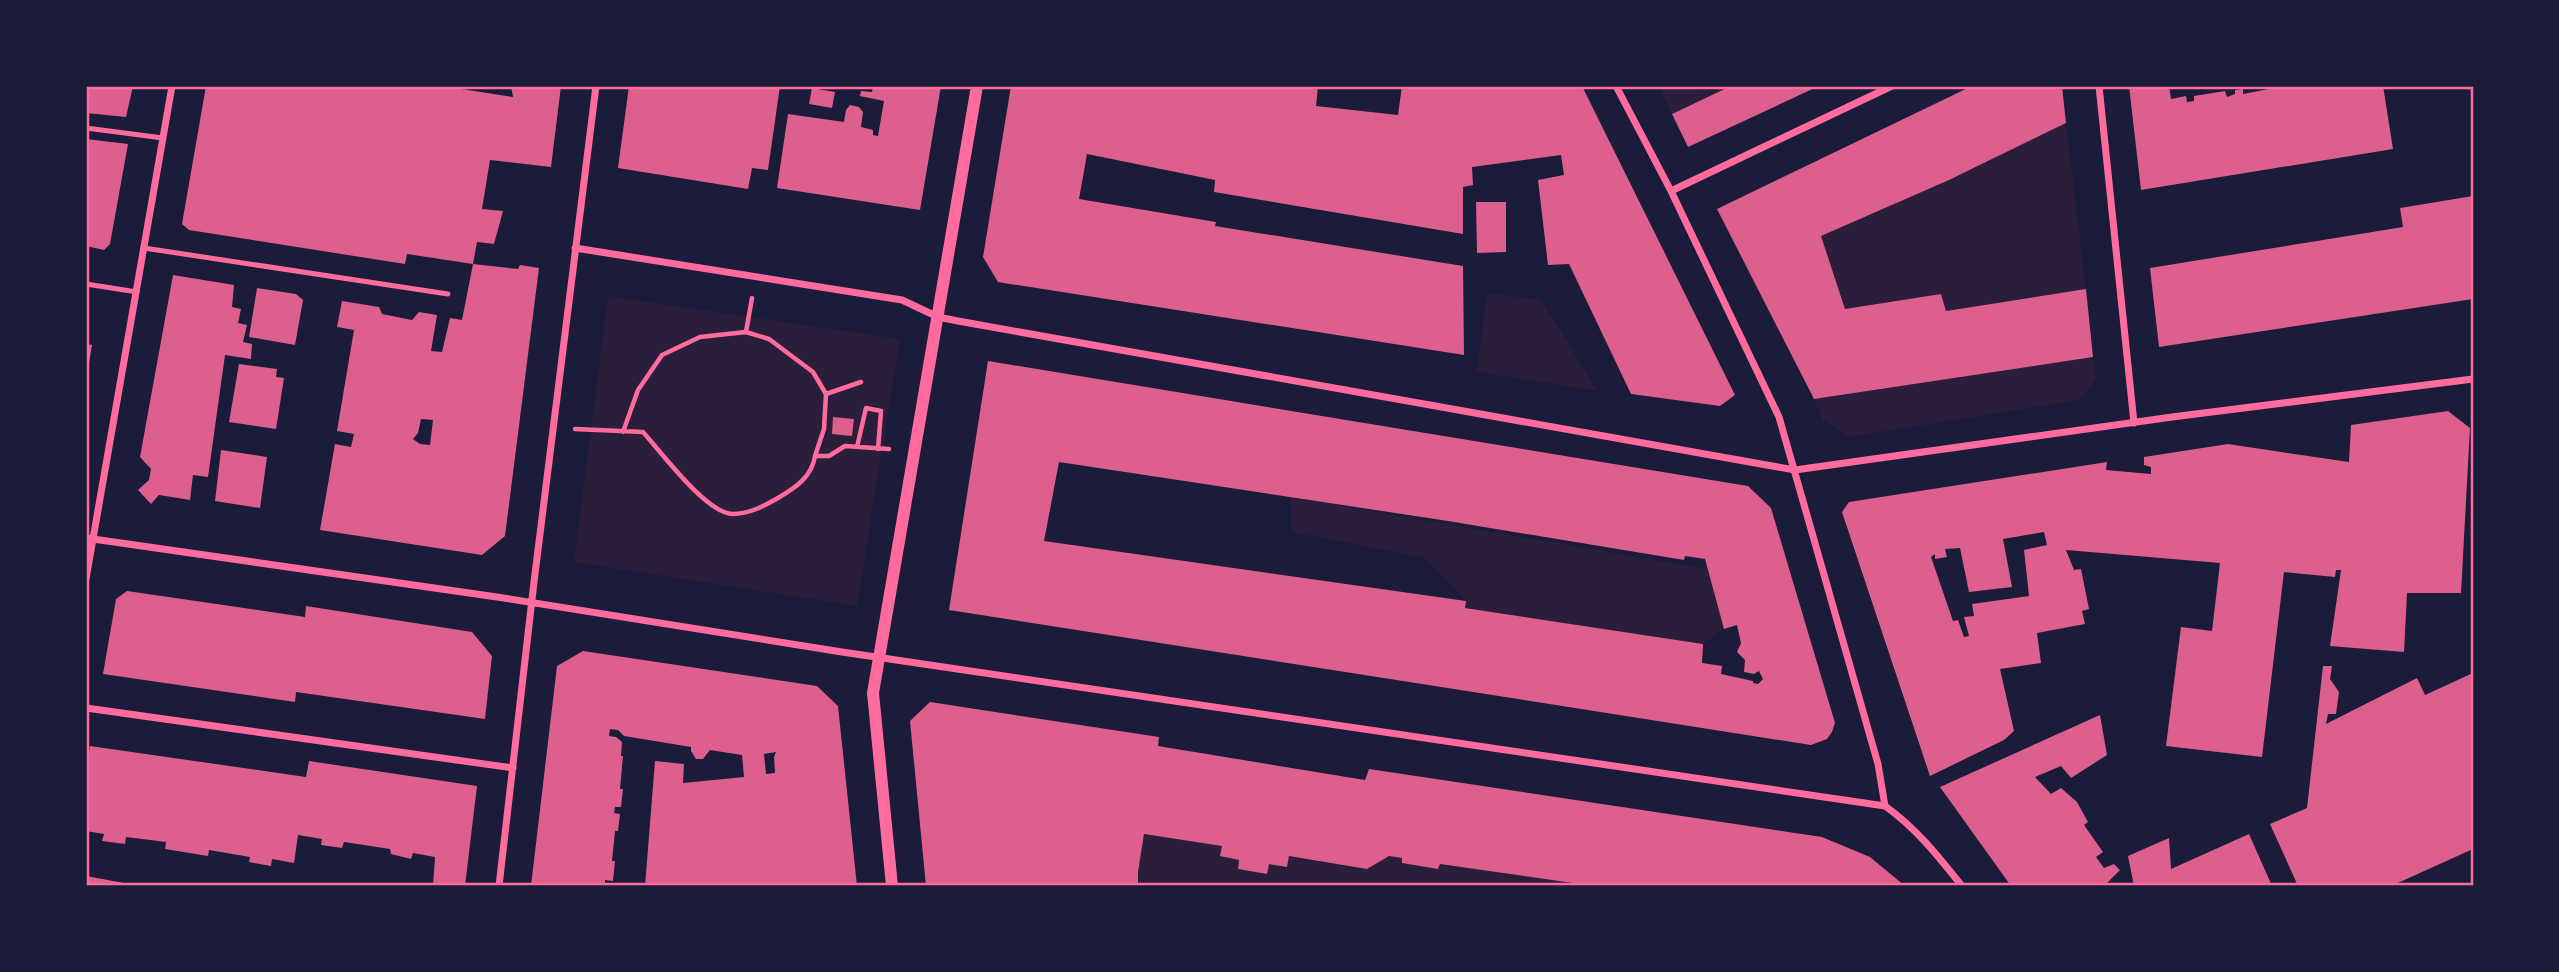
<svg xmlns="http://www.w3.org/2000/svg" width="2559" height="972" viewBox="0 0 2559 972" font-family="Figtree,sans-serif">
  <rect width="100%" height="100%" fill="#1b1b3a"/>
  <!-- green -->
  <path fill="#2a1e3b" d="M1658,86H1731L1672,114Z
    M2066,123L2086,289L1946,311L1941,294L1845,309L1821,236L1949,180Z
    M1487,293L1541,300L1598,391L1477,372Z
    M608,296L900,339L857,606L574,562Z
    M2093,357L2096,379L2080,400L1849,437L1823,420L1814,399Z
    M1291,497L1707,569L1724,629L1703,644L1465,608L1466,600L1425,558L1291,532Z
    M1144,834L1222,846L1220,856L1239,860L1238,869L1266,874L1269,864L1287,867L1289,856L1367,869L1389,856L1402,858V863L1437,869L1440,864L1594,886H1138V872Z"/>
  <!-- building -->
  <path fill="#dd5f8e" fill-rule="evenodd" d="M86,86H133L126,117L86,113Z
    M206,86H442L513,97L511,86H561L551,167L490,160L482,209L503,211L494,244L477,242L473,264L518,269L520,265L539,268L505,536L482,555L320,530L335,444L351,447L354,434L337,431L354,330L337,327L342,301L379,307L382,314L412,320L419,312L437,315L431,351L442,352L450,318L462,320L473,264L407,254L405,264L189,230L182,224ZM421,419L433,420L430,445L420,444L413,439L418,433Z
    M629,86H780L768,170L752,168L748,189L618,168Z
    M873,86H941L920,210L777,188L788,114L844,122L846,110L850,105L859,107L863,112L861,127L873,130V135L878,136L884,101L860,96L861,91L872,92Z
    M1011,86H1318L1316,106L1398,115L1402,86H1582L1735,395L1720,406L1631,394L1569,264L1548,265L1538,180L1564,175L1561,155L1472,167L1473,185L1463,187V234L1214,192L1215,180L1087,154L1079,199L1216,222L1215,226L1463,266L1464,355L998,282L983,257Z
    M1731,86H1819L1688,147L1672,114Z
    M1972,86H2062L2066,123L1949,180L1821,236L1845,309L1941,294L1946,311L2086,289L2093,357L1814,399L1717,209Z
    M2129,86H2169L2171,99L2186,96L2187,102L2194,101V96L2225,91L2227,97L2235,94V90L2243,89V94L2284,86H2383L2393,149L2141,190Z
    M812,88L835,92L832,108L809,104Z
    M86,139L128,144L110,244L104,250L86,246Z
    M2473,196V299L2159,347L2150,268L2403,227L2400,208Z
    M1476,202H1506V252L1477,253Z
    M173,275L234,285L232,307L241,309L238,323L247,325L243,342L252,344L251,359L225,355L208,477L193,475L190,500L159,495L151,504L138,490L149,480L151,469L140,457Z
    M257,288L296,294L303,300L295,345L249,337Z
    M86,344L92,345L87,375L86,374Z
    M988,361L1748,486L1771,508L1835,723L1832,732L1827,739L1811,745L949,610ZM1059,462L1448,521L1684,560L1685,556L1705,559L1724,629L1737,625L1741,643L1737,652L1745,660L1744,672L1754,674L1759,671L1763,679L1758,684L1753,683V681L1721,674L1722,666L1702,663L1703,644L1465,608L1466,601L1044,541Z
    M239,364L277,369L276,377L284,378L276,429L229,422Z
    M2448,411L2470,428L2461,593H2407L2404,652L2330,646L2341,570H2336L2335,577L2284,572L2262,757L2166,746L2181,627L2212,631L2220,563L2066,550L2074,570L2081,569L2089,609L2082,611L2085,624L2037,633L2041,663L2000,669L2014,731L2004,740L1930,776L1842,512L1849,502L2107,462L2106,470L2151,474V467L2144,465V457L2228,444L2349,462L2351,425ZM2044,532L2047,545L2024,550L2029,596L1972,604L1974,616L1964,617L1969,636L1964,637L1958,620L1953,621L1931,557L1935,554V559L1947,557L1945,549L1960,548L1969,592L2012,587L2003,539Z
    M833,417L854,419L852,436L832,434Z
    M221,450L267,457L260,508L215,501Z
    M127,591L305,617L306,606L472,632L492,656L485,719L296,692L295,702L103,674L116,599Z
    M583,651L817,686L838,706L857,886H645L655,761L684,764L683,783L744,777L742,755L710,750L703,759H696L691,751V747L624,736L618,730L610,729L609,736L616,737L622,742L621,756H623L620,789H623L621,807H615L614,813L620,814L618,831H615L612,861H615L613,881L605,880V886H531L557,666ZM776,752L774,757L775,773L766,774L764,754Z
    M2323,666H2332L2330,679L2339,692L2336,714H2328L2326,724L2417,678L2425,695L2473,673V849L2391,886H2298L2270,824L2307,808Z
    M930,702L1159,737L1158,746L1365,780L1369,769L1822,837L1870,857L1905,886H1594L1440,864L1438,869L1402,863V858L1389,856L1367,869L1289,856L1287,867L1269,864L1267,874L1238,869L1239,860L1220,856L1222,846L1144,834L1138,872V886H926L910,721Z
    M2100,715L2107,755L2071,778L2061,766L2035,777L2051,794L2061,788L2077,802L2088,822L2084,825L2103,852L2096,857L2104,868L2114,864L2120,870L2104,886H2011L1940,787Z
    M90,746L306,777L309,761L477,786L465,886H433L435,857L413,853L411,859L391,854L390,849L344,842L342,848L321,845L322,839L298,835L294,863L272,859L271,866L249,862L250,857L209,850L208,856L165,849L166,842L126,837L125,844L102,841L104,834L86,831V769Z
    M2249,834L2272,886H2134L2128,856L2169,838L2171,869Z
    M86,876L124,883L127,886H86Z"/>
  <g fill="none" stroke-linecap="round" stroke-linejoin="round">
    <!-- path -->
    <path stroke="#ff6b9d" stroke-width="4.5" d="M746,332L752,298
      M826,394L861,382
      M575,429L643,432C661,452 707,514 733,514C749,514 764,506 778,498C795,488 812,477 815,456H829L845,446L889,449
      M623,432L638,390L662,355L700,337L746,332L769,339L813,372L826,394L824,429L815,456
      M857,447L866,408L881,411L878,449"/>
    <!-- service -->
    <path stroke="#ff6b9d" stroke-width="5" d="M86,128L163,138
      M144,248L448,294
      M86,284L137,292"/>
    <!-- minor -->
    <path stroke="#ff6b9d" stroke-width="7" d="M1616,86L1671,191L1779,417L1878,764L1885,806C1916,828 1938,856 1962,886
      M2099,86L2134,423
      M1671,191L1892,86
      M575,248L902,300L938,317L958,321L1795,470L2172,417L2473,379
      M86,538L497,597L842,652L1885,806
      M86,579L172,86
      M86,708L513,768
      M499,886L534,582L596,86"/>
    <!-- tertiary -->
    <path stroke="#ff6b9d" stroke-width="12" d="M892,886L873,693L977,86"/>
  </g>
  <!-- border -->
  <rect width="2559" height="972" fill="none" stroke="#1b1b3a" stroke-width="175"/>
  <rect x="88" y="88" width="2384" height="796" fill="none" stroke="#ff6b9d" stroke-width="2.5"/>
</svg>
